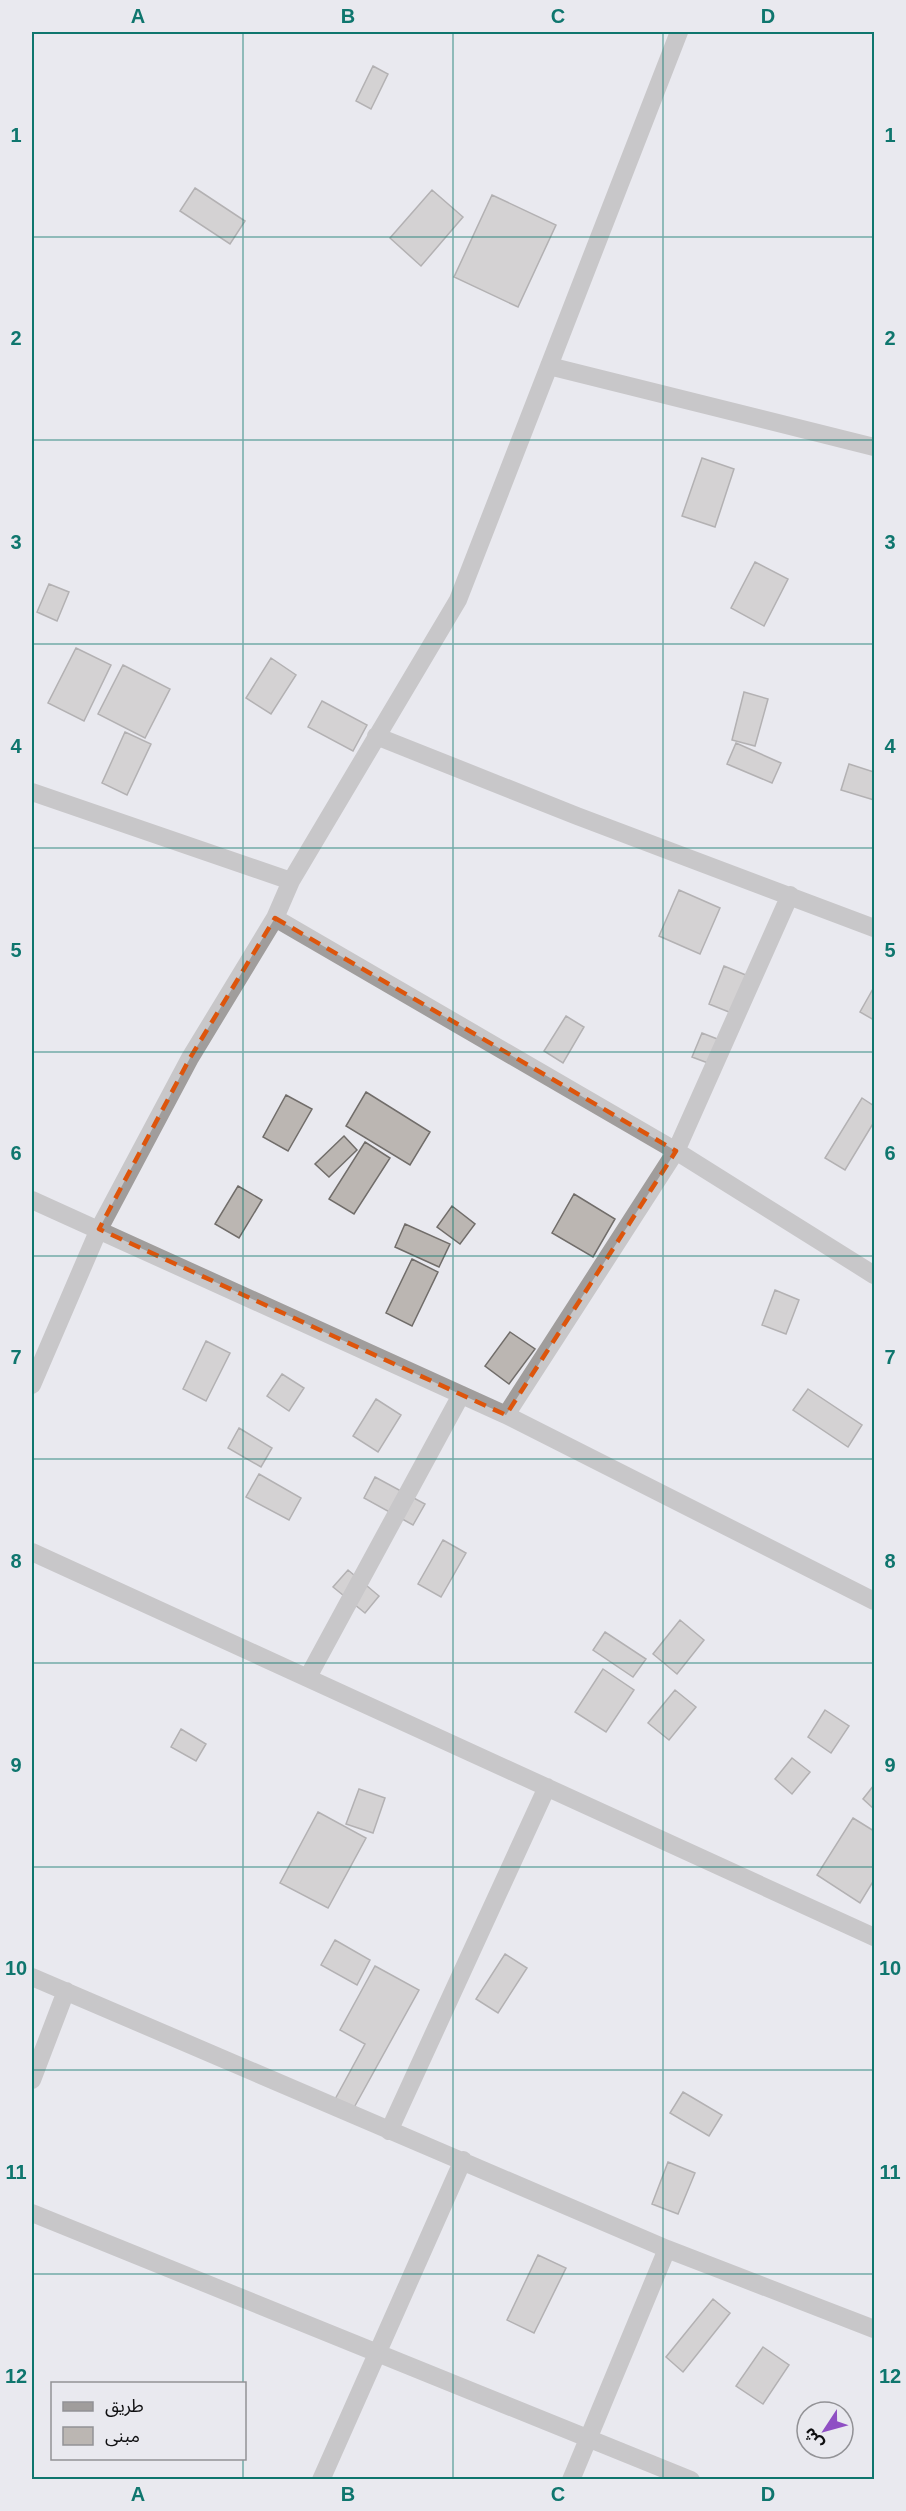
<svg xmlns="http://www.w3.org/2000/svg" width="906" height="2511" viewBox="0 0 906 2511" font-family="Arial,'Noto Sans Arabic',sans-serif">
  <rect width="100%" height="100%" fill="#e9e9ef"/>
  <!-- building -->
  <path fill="#bbb6b2" stroke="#716d6a" stroke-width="1.5" d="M373,66L388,74L371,109L356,101Z
    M195,188L245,221L230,244L180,211Z
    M432,190L463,217L421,266L390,238Z
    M492,195L556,225L518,307L454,277Z
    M702,458L734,469L715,527L682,516Z
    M755,562L788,579L764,626L731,608Z
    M49,584L69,592L57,621L37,612Z
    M76,648L111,665L84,721L48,703Z
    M271,658L296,675L271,714L246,698Z
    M123,665L170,689L145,738L98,714Z
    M744,692L768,699L755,746L732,740Z
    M322,701L367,725L353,751L308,727Z
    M125,732L151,744L127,795L102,783Z
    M736,743L781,763L772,783L727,764Z
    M849,764L874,772V800L841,790Z
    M679,890L720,908L700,954L659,936Z
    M724,966L753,978L739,1016L709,1004Z
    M874,987V1020L860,1012Z
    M566,1016L584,1027L563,1063L544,1051Z
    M702,1033L725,1042L716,1066L692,1057Z
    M366,1092L430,1132L410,1165L346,1126Z
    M286,1095L312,1109L288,1151L263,1137Z
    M862,1098L874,1106V1122L845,1170L825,1158Z
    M344,1136L357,1150L329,1177L315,1164Z
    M365,1142L390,1158L354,1214L329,1199Z
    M238,1186L262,1200L239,1238L215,1224Z
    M574,1194L615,1219L593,1257L552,1233Z
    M452,1206L475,1224L460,1244L437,1227Z
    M405,1224L450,1244L439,1267L395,1247Z
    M412,1259L438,1272L412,1326L386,1313Z
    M775,1290L799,1300L786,1334L762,1325Z
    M510,1332L535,1349L509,1384L485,1366Z
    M206,1341L230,1353L206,1401L183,1389Z
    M282,1374L304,1388L289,1411L267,1396Z
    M808,1389L862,1425L848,1447L793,1410Z
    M376,1399L401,1415L378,1452L353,1436Z
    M239,1428L272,1448L261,1467L228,1448Z
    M259,1474L301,1498L289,1520L246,1497Z
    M375,1477L425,1504L413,1525L364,1498Z
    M443,1540L466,1553L441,1597L418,1584Z
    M348,1570L379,1596L365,1613L333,1587Z
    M680,1620L704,1640L677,1674L653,1654Z
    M605,1632L646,1659L633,1677L593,1650Z
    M603,1669L634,1690L606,1732L575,1712Z
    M675,1690L696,1707L669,1740L648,1723Z
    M825,1710L849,1726L831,1753L808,1737Z
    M181,1729L206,1744L196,1761L171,1747Z
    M792,1758L810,1772L792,1794L775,1779Z
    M874,1785V1809L863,1799Z
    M359,1789L385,1798L373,1833L346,1824Z
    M318,1812L366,1838L328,1908L280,1883Z
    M853,1818L874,1831V1880L860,1903L817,1875Z
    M335,1940L370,1960L357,1985L321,1965Z
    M505,1954L527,1968L498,2013L476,1999Z
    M375,1966L419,1990L351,2113L333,2103L365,2044L340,2030Z
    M683,2092L722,2115L709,2136L670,2113Z
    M668,2162L695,2173L678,2214L652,2204Z
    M538,2255L566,2268L534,2333L507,2320Z
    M713,2299L730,2313L683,2372L666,2357Z
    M763,2347L789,2365L763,2404L736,2386Z"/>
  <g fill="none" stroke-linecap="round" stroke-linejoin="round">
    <!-- street -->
    <path stroke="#a09d9c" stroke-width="18" d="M549,366L874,447
      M376,736L577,816L874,928
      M32,792L291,881
      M275,918L676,1151L874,1275
      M32,1200L506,1415L874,1601
      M32,1385L99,1229L190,1058L275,918L291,881L458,600L679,32
      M506,1415L676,1151L790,895
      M32,1552L874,1937
      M308,1677L461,1395
      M32,1977L667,2249L874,2329
      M32,2080L66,1991
      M389,2131L547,1787
      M32,2213L691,2480
      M321,2480L463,2160
      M571,2480L667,2249"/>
  </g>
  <!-- marked area -->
  <path d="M0 0H906V2511H0ZM275,918L676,1151L506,1415L99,1229L190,1058Z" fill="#e9e9ef" fill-opacity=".55" fill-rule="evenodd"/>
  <path fill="none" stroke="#dd550c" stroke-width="4.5" stroke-dasharray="12 8" stroke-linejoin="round" d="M275,918L676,1151L506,1415L99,1229L190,1058Z"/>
  <!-- grid -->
  <path fill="none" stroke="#0f766e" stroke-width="1.5" stroke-opacity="0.55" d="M243,32V2384M453,32V2480M663,32V2480M32,237H874M32,440H874M32,644H874M32,848H874M32,1052H874M32,1256H874M32,1459H874M32,1663H874M32,1867H874M32,2070H874M32,2274H874M243,2458V2480"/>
  <!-- border -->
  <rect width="906" height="2511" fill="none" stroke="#e9e9ef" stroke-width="66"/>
  <!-- legend -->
  <rect x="51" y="2382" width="195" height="78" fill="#e9e9ef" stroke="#929296" stroke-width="1.5"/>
  <rect x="63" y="2402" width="30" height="9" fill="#a09d9c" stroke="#929296" stroke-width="1.5"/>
  <text x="105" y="2412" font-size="18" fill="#0f0f11">طريق</text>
  <rect x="63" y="2427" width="30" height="18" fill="#bbb6b2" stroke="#929296" stroke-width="1.5"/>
  <text x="105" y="2442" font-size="18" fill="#0f0f11">مبنى</text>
  <!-- north arrow -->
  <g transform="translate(825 2430) rotate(234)"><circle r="28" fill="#e9e9ef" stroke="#929296" stroke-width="1.5"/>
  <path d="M0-4.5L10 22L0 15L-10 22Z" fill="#8f4fc4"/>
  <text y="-9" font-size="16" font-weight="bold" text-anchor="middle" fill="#0f0f11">ش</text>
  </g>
  <rect x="33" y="33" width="840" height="2445" fill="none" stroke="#0f766e" stroke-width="2"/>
  <g font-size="20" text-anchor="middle" font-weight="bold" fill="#0f766e">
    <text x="138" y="23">A</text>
    <text x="348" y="23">B</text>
    <text x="558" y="23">C</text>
    <text x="768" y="23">D</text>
    <text x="16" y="142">1</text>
    <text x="890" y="142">1</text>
    <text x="16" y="345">2</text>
    <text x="890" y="345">2</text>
    <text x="16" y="549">3</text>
    <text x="890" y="549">3</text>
    <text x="16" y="753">4</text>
    <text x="890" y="753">4</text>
    <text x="16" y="957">5</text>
    <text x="890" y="957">5</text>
    <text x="16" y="1160">6</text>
    <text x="890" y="1160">6</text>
    <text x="16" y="1364">7</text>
    <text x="890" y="1364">7</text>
    <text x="16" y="1568">8</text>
    <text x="890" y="1568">8</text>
    <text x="16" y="1772">9</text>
    <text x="890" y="1772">9</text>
    <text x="16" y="1975">10</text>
    <text x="890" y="1975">10</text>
    <text x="16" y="2179">11</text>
    <text x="890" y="2179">11</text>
    <text x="16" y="2383">12</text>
    <text x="890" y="2383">12</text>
    <text x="138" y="2501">A</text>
    <text x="348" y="2501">B</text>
    <text x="558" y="2501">C</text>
    <text x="768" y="2501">D</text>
  </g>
</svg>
